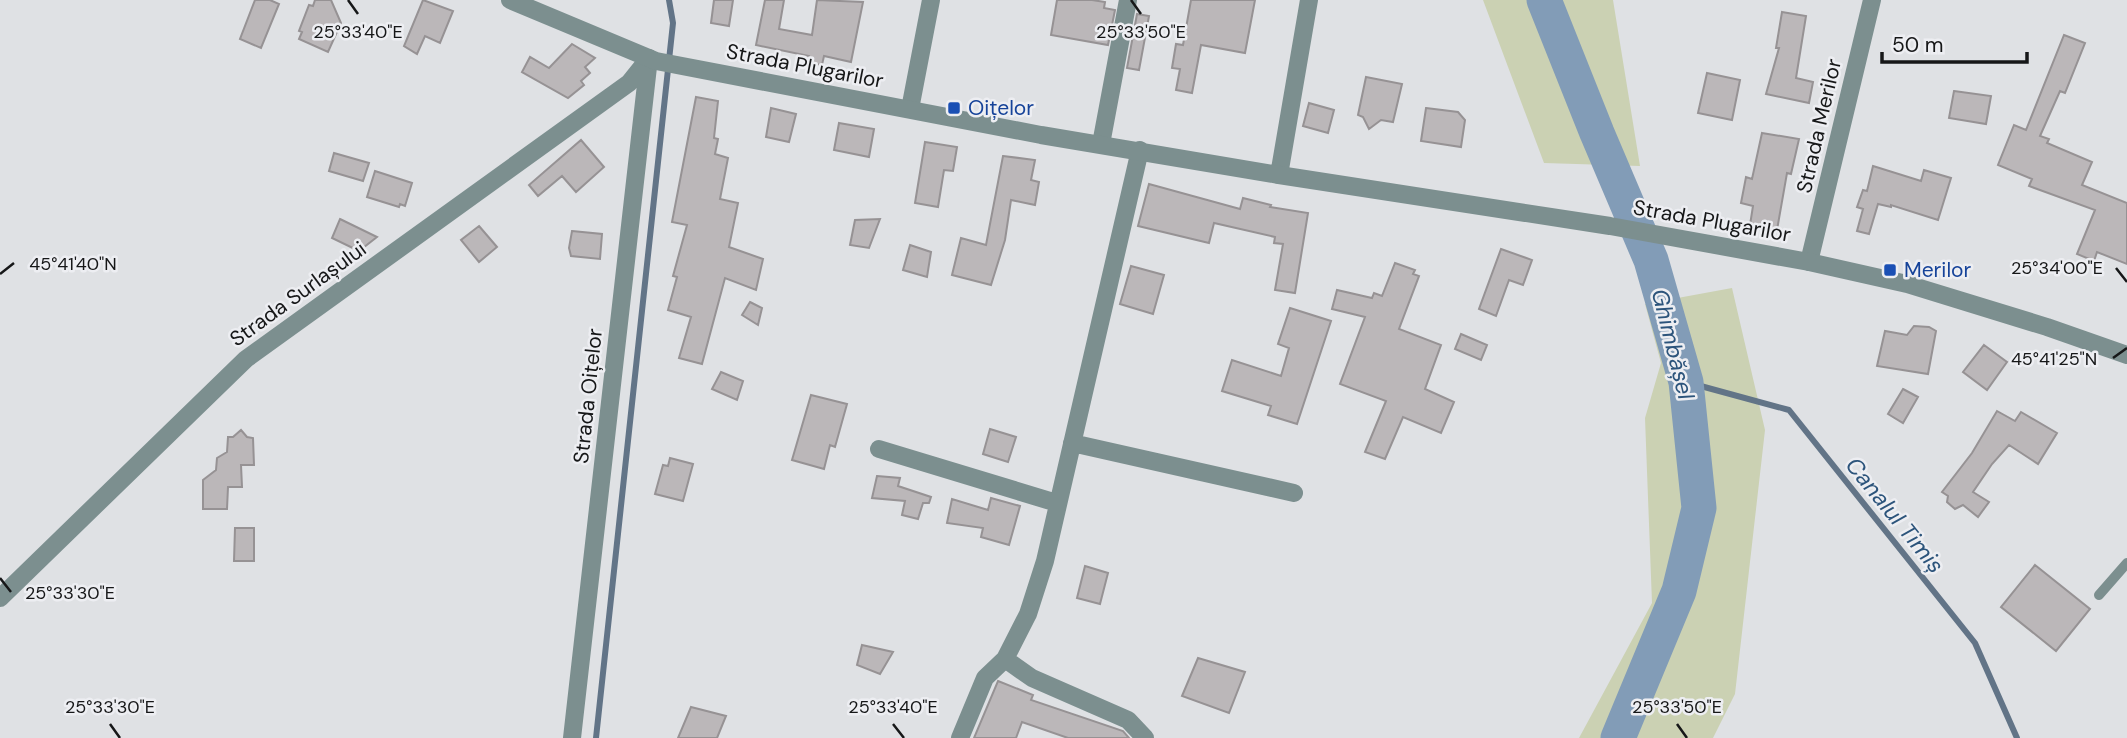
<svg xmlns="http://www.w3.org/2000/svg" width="2127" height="738" viewBox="0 0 2127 738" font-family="'DM Sans',sans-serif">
  <rect width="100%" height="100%" fill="#dfe1e4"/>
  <!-- green -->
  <path fill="#cbd1b3" d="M1483,0H1613L1640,166L1544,163Z
    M1732,288L1765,430L1735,694L1713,738H1579L1652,603L1645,418L1661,363L1645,304Z"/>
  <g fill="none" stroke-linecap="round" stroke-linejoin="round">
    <!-- stream -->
    <path stroke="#627487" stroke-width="6" d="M1686,382L1789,410L1975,643L2017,738
      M596,738L673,23L669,0"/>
    <!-- river -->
    <path stroke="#829cb7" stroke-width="35" d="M1544,0L1597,133L1651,260L1686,382L1699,508L1679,591L1618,738"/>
  </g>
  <!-- building -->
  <path fill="#bbb7b9" stroke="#969294" stroke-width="2" d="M255,0H270L279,4L261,48L240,39Z
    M315,0H331L341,23L328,52L299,39L302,32L299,31L309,5L313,6Z
    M423,0L453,11L440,43L425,36L417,54L404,46Z
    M714,0H733L729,26L711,23Z
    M765,0H784L779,29L812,35L817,0L863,2L851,62L824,56L822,65L808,63L809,56L756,45Z
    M1057,0H1092L1105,2L1104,8L1115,10L1108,45L1051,35Z
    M1191,0H1255L1245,53L1201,45L1192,93L1176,90L1180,69L1172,68L1176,44L1183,45Z
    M1782,12L1806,16L1796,78L1813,82L1809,103L1766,94L1779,48H1776Z
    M1137,14L1149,16L1139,70L1127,68Z
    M2064,35L2085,43L2065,93L2060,91L2040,136L2049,139L2047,143L2092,162L2082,185L2127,203V264L2097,252L2094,261L2077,254L2095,210L2029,186L2032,179L1998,165L2014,125L2026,130Z
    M572,44L595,58L585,67L590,73L581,81L584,85L568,98L522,72L530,57L549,68Z
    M1707,73L1740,80L1732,120L1698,113Z
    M1366,77L1402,84L1393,122L1381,120L1369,129L1363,117L1358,115Z
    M1954,91L1991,96L1986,124L1949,118Z
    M696,97L718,101L714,138L718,139L715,154L728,158L720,199L738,203L729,247L763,259L756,290L725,278L702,364L679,358L691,317L668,310L677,277L673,276L687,225L672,222Z
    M1309,103L1334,110L1328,133L1303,126Z
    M771,108L796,114L789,142L766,137Z
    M1426,108L1458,112L1465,120L1461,147L1421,141Z
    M839,123L874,129L869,157L834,150Z
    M1762,133L1799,139L1791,174L1787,173L1777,230L1750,225L1753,206L1741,203L1746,177L1752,179Z
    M581,140L604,167L576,192L562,176L538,196L529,185Z
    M925,142L957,147L953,171L944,170L938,207L915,203Z
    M334,153L369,163L363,181L329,171Z
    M1003,156L1035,160L1031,180L1039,182L1035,205L1011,200L1005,240L991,285L952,275L961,238L986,245Z
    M1873,166L1921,181L1924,170L1951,178L1938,220L1891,205V207L1878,204L1869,234L1857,231L1863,209L1857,207L1863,190L1867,191Z
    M375,171L412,183L405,206L400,204L399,207L367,197Z
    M1149,184L1240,209L1243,198L1271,205L1270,207L1308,213L1295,293L1275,290L1283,244L1274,243L1275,237L1214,223L1209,243L1138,226Z
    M340,219L377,237L359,251L332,238Z
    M880,219L869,248L850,245L855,220Z
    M479,226L497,247L479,262L461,240Z
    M572,231L602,234L600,259L571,256L569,248Z
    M910,245L931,252L927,277L903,270Z
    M1501,249L1532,260L1523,285L1509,280L1496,316L1479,309Z
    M1395,263L1415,270L1413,274L1419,276L1399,329L1441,345L1425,389L1454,402L1441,433L1403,417L1385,459L1365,452L1386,401L1340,384L1365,317L1332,309L1337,290L1372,298L1374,293L1382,296Z
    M1131,266L1164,275L1153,314L1120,304Z
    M750,302L762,308L758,325L742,315Z
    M1290,308L1331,321L1297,424L1268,415L1271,406L1222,391L1232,360L1281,376L1289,348L1278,344Z
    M1914,326L1929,327L1936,331L1928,374L1877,366L1885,331L1907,335Z
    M1461,334L1487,345L1481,360L1455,349Z
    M1984,345L2007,362L1987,390L1963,372Z
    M721,372L743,381L737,400L712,389Z
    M1903,389L1918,397L1903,423L1888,414Z
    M811,395L847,404L835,447L830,445L824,469L792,460Z
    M1997,411L2015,421L2021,412L2057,433L2038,464L2009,445L1992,464L1973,492L1989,502L1978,517L1963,505L1955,509L1947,502L1948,496L1942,492L1972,453Z
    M990,429L1016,437L1008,462L983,454Z
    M241,430L247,437L253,438L254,465H241L242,487H228L227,509H203V480L216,470L217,458L227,452L228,437H233Z
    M670,458L693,464L683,501L655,494L663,465L668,466Z
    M877,476L900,478L898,486L931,497L929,503H923L918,519L902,515L905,501L872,498Z
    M991,498L1020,506L1009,545L981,537L983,528L947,523L952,499L988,510Z
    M235,528H254V561H234Z
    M2035,565L2090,609L2056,651L2001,607Z
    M1085,566L1108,573L1100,604L1077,598Z
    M862,645L893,652L880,674L857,665Z
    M1198,658L1245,672L1229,713L1182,696Z
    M998,681L1033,695L1031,700L1123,731L1129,738H1068L1022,722L1016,738H974Z
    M691,707L726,716L717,738H678Z"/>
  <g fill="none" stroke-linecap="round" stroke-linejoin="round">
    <!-- service -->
    <path stroke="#7c8f8f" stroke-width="10" d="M2099,595L2127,563"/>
    <!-- minor -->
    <path stroke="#7c8f8f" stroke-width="18" d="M910,109L931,0
      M1101,144L1128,0
      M1279,175L1309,0
      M1809,262L1872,0
      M1072,443L1294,493
      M879,449L1057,503
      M0,598L246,359L629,83L649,58
      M1005,659L1032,678L1128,720L1145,738
      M572,738L649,58
      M960,738L985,678L1005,659L1028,614L1045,561L1140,150"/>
    <!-- tertiary -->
    <path stroke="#7c8f8f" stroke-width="18" d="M510,0L656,61L1041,135L1279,175L1610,226L1809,262L1907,284L2047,327L2127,355"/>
  </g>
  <!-- ticks -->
  <path fill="none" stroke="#161718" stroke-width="2.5" d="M348,0L358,14M1131,0L1141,14M2116,268L2127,282M0,274L14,263M2113,358L2127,348M0,578L11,592M110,724L120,738M893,724L904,738M1677,724L1687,738"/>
  <!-- markers -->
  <g fill="#1a4fb4" stroke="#edeef2" stroke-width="2.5">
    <rect x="947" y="101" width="14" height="14" rx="3.5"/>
    <rect x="1883" y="263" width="14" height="14" rx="3.5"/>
  </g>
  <g text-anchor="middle" stroke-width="5" stroke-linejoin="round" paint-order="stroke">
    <!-- street labels -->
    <g font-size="21" fill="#161718" stroke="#edeef2">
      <text transform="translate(805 66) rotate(11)" y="7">Strada Plugarilor</text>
      <text transform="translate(1819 126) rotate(-77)" y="7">Strada Merilor</text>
      <text transform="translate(1712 221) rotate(10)" y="7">Strada Plugarilor</text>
      <text transform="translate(298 294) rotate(-36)" y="7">Strada Surlașului</text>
      <text transform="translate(588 396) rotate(-84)" y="7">Strada Oițelor</text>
    </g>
    <!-- transit labels -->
    <g font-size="21" fill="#164399" stroke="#edeef2" text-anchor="start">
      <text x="968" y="115">Oițelor</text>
      <text x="1904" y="277">Merilor</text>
    </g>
    <!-- water labels -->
    <g font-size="23" font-style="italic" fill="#2c547b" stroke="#edeef2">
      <text transform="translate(1673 344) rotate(76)" y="8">Ghimbășel</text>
      <text transform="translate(1895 515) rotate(51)" y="8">Canalul Timiș</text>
    </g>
  </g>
  <g font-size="18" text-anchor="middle" fill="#161718" stroke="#edeef2" stroke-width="5" stroke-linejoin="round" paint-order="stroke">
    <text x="358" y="38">25°33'40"E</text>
    <text x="1141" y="38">25°33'50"E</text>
    <text x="73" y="270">45°41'40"N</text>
    <text x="2057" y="274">25°34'00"E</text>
    <text x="2054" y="365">45°41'25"N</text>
    <text x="70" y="599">25°33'30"E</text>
    <text x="110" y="713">25°33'30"E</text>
    <text x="893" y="713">25°33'40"E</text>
    <text x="1677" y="713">25°33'50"E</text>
  </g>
  <!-- scale -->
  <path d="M1882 52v10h145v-10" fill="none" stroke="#161718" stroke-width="3.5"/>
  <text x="1892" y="52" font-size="21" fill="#161718" stroke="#edeef2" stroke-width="5" paint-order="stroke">50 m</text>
</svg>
